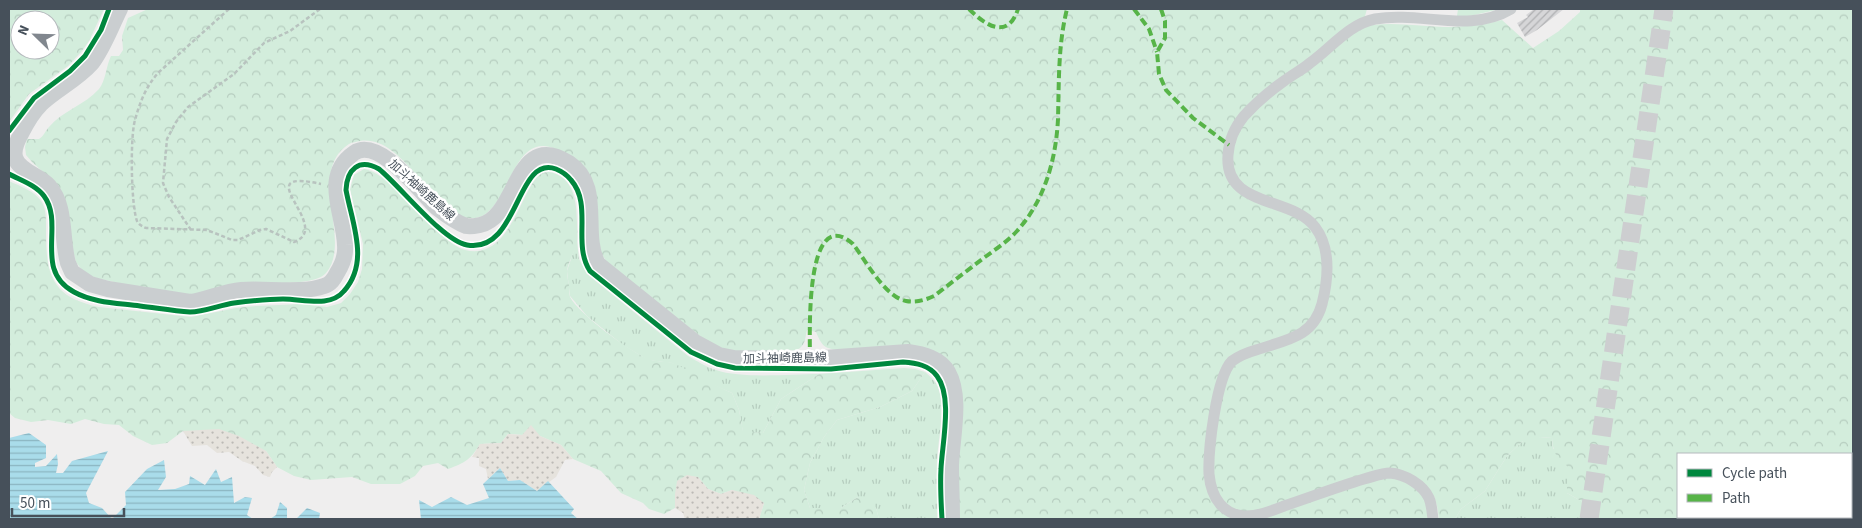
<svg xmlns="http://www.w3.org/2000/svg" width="1862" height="528" viewBox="0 0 1862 528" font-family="'Source Sans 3','Noto Sans JP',sans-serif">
  <defs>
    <pattern id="grass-tufts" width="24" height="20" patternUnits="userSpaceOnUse" patternTransform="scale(1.25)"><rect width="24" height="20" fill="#d3eddc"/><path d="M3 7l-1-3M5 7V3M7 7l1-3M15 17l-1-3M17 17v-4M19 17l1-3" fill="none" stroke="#b6cdbf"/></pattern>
    <pattern id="forest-crowns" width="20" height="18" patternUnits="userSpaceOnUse" patternTransform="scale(1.25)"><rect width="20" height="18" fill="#d3eddc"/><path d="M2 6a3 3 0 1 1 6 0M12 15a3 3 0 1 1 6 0" fill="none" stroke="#b6cdbf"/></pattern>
    <pattern id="sand-dots" width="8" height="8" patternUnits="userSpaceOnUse" patternTransform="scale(1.25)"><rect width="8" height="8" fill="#e6e3dd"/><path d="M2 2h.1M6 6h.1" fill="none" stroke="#bcbab6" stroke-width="1.8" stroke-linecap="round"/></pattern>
    <pattern id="water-rules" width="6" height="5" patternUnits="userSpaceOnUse" patternTransform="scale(1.25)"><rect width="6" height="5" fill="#a9dcea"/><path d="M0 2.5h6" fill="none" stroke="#8bb5c1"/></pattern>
    <pattern id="building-hatch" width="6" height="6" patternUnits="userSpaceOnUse" patternTransform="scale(1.25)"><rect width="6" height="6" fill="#d6d6d8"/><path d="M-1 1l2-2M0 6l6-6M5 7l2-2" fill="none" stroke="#afb0b2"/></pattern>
  </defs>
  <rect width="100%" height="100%" fill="#efeeee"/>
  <!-- grass -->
  <path fill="url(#grass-tufts)" d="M1458,9H1500L1470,16H1457Z
    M577,241L579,259L587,274L688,356C697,361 706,367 716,370C742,379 790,374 819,374L781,399L763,433L743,432L739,410L732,393L709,383L672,363L648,360L623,345L587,316L570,296L567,271Z
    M925,372C930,376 935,381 938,387C946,406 938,440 937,461C936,480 937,500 937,519H879L876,508L858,497L841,508H810L804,490L810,463L824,437L837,420L880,407L912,391Z
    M1540,437L1552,438L1553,448L1567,466V493L1581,501L1593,519H1455L1461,509L1485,491L1507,456L1523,441Z"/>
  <!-- forest -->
  <path fill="url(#forest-crowns)" fill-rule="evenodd" d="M9,9H104L89,41L81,52L68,66L29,94L9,122ZM20,20H50V50H20Z
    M148,9H1367L1365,16L1372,25C1396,22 1419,26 1443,27C1463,27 1483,25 1502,20L1533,48L1559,31L1580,12V9H1853V519H1593L1581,501L1567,493V466C1556,459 1553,451 1552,438L1540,437L1532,444L1523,441L1507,456L1485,491L1461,509L1455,519H1439L1437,506L1434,496L1427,507L1428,519H958L954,367L844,350C826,349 823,349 816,332L807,330C805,337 806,343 800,348C790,357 737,352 723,349C718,348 714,345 709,343L607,263C604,257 599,251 598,245C595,232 599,207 596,196C594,192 561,152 557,150C554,147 546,146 542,146C506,147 506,233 461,216C426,202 401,135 360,141C357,142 352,142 349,144C306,172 353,241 326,273C314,287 263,282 244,283C229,283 216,292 201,295C195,296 188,294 181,294C158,292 137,288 114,282C107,280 97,279 91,276C84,273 80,268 76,262L55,183L32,162L26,155L25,147L27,139H39C44,136 45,131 49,127C62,111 85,105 99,89C106,80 106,66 111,56H119L123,50L122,36L128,18ZM1678,454H1851V517H1678Z
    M364,169C385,171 425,220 443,236C449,241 457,248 465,250C517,263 522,168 549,172C574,176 577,203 577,223C577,229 578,236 577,242C575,251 569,261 567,270C567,275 568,281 569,285C569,289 569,294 570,297C579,314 628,350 646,358C655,363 666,360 675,364C695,373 713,385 732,393L739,410L743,431L763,433L781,399L819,374L904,368L915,369L925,372L912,391L880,407L837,420L824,437L810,463L804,490L810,508H841L858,497L870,499L876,508L879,519H759L764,503L732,490L721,494L708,489L698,477L675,494V508L664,514L649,509L643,503L621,493L601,471L573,459L561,445L540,436L508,434L501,443L480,444C471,459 465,463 448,469L438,463L423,466L415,476L400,484H371L352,477L311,480L294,476L277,467L266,451L183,431L167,443L152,445L133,436L119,425L104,424L85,419L71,424L48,420L31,422L15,418L9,413V181C20,186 34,191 41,201C47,210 46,221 46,232C46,276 52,297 99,307L191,317L236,308L256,306L301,304L327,307L341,303L350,294L358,282L362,269L363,244L350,189L354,175Z"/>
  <!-- sand -->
  <path fill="url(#sand-dots)" d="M531,425L540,436L561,445L573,459L565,460L556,477L537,491L520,480L508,481L500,468L488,479L486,469L479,466V458L472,457L480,444L501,443L508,434L522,435Z
    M219,429L239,436L266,451L277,467L272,472L270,477L263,475L255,466L242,461L229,452L217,453L207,445L192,446L183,431Z
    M687,475L698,477L708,489L721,494L732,490L754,495L764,503L759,519H685L683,513L675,508V494L677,481Z"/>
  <!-- water -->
  <path fill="url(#water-rules)" d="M29,433L46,445V458L35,463V467L46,466L57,454L58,464L56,473H63L72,461L108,451L86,493L89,503L102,508L112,519L126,505L125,492L147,469L164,460L166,477L158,490L175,489L189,484L190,476L205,485L216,469L221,482L232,477L234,503L245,497L252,498L247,515L253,519H9V438Z
    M500,468L508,481L520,480L537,491L548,481L574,509L571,513L578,519H421L419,500L432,507L451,497L467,505L489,498L483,484Z
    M280,502L287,508V519H270L276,515Z
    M307,508L320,513L319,519H296Z"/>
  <!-- building -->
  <path fill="url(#building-hatch)" d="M1534,9H1564L1537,30L1525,37L1517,23L1528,17L1526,15Z"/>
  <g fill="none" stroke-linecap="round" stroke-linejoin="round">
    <!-- trunk-tunnel -->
    <path stroke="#cdced0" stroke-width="19" stroke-dasharray="19 9" stroke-linecap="butt" d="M1589,519L1664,9"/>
    <!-- path -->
    <path stroke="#b8c3bf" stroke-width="2.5" stroke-dasharray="4 2.5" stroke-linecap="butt" d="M229,9L159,72C146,86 140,102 135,120C130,137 131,205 137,221C139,225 142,226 146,228L207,230L232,240H238L260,230L266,229L294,242C335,227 244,167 321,184
      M191,230L169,197L163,183L167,139L176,122L188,107L234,74L264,43L290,31L320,9"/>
    <!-- minor -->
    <path stroke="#cacdcf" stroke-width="11" d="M1433,519C1432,513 1432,505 1429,498C1423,485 1405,474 1390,473C1382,473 1372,477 1364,479C1337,487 1311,497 1284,506C1271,511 1256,517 1243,516C1234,515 1225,510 1220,504C1213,496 1210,484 1209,474C1208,451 1216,377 1232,361C1239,356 1249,352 1256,350C1285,340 1313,338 1322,304C1328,280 1331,248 1315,227C1292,196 1224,208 1228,155C1229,140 1234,128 1244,116C1255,104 1270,91 1284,81C1292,75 1302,70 1310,63C1331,48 1349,24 1375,19C1421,11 1469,34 1511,9"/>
    <!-- secondary -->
    <path stroke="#caced0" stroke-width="16" d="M120,9C111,27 104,47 92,63C77,80 57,89 41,104C33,112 27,122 22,132C18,139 13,149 15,157C18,171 41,176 49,186C67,207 61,239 68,263L72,272L90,284L108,289L190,302C207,300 224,291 241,290C266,288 302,294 324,286C331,284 334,279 337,273C342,265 346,255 345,245C344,214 321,176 354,153C379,136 421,193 437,208C446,215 455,222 466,226C471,227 475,226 480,225C519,217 514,128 569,163C604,186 581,233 598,264L695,342L719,355L734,358L810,359L908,352C923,354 940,358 948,372C962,397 952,437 951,465C951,483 952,501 952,519"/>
    <!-- quiet -->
    <path stroke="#57b448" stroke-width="4" stroke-dasharray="8 4" stroke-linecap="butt" d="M969,9C986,26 1008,40 1018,9
      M1134,9L1149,29L1157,52
      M1161,9L1165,21V38L1157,52L1159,74L1166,90L1193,118L1229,145
      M810,359C810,339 804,201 853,244C866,261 885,297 906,301C916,303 925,300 934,296C951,283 968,270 985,257C996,249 1008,241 1017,231C1045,200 1056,159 1058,119C1059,82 1058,45 1067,9"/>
    <defs>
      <path id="cycleway" d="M9,131L34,98L70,71L85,56L101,30L109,9
        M9,174C20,180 36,185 44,196C65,224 33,270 74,292C94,303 118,303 140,306C157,308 173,311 190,312C204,312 220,305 234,303C250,301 267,299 283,299C304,299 330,308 344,291C370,262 352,223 346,190C347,169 359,158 379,169C400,186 443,241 467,245C519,254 516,154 556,169C561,171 567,175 571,180C593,205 572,244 590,271L691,352L717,364L735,368L831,369L903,362C916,363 929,365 937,376C953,397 942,444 941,469C940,485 941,502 942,519"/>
    </defs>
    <!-- cycleway casing -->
    <use href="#cycleway" stroke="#fff" stroke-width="8"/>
    <!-- cycleway -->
    <use href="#cycleway" stroke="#00873e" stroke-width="5"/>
  </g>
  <g text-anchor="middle" stroke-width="5" stroke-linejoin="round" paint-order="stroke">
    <!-- street labels -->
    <g font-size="12" fill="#46505a" stroke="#fff">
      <text transform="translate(422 190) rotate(42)" y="4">加斗袖崎鹿島線</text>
      <text transform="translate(785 358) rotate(-1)" y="4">加斗袖崎鹿島線</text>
    </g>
  </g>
  <!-- border -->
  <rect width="1862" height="528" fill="none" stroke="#46505a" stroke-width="20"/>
  <!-- legend -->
  <rect x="1677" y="453" width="175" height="65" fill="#ffffff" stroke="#b5b9bd"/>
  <rect x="1687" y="469" width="25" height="8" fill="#00873e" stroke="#b5b9bd"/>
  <text x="1722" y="478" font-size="15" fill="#46505a">Cycle path</text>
  <rect x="1687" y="494" width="25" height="8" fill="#57b448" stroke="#b5b9bd"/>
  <text x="1722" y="503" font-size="15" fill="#46505a">Path</text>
  <!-- north arrow -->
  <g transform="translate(35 35) rotate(293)"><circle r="24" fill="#ffffff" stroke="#b5b9bd"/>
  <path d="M0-4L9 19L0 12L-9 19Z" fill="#81878e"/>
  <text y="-8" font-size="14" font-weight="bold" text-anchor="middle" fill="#46505a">N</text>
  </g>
  <!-- scale -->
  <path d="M12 508v8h112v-8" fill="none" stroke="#46505a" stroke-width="2.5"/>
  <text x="20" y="508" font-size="15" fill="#46505a" stroke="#ffffff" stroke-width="4" paint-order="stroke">50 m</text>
</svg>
